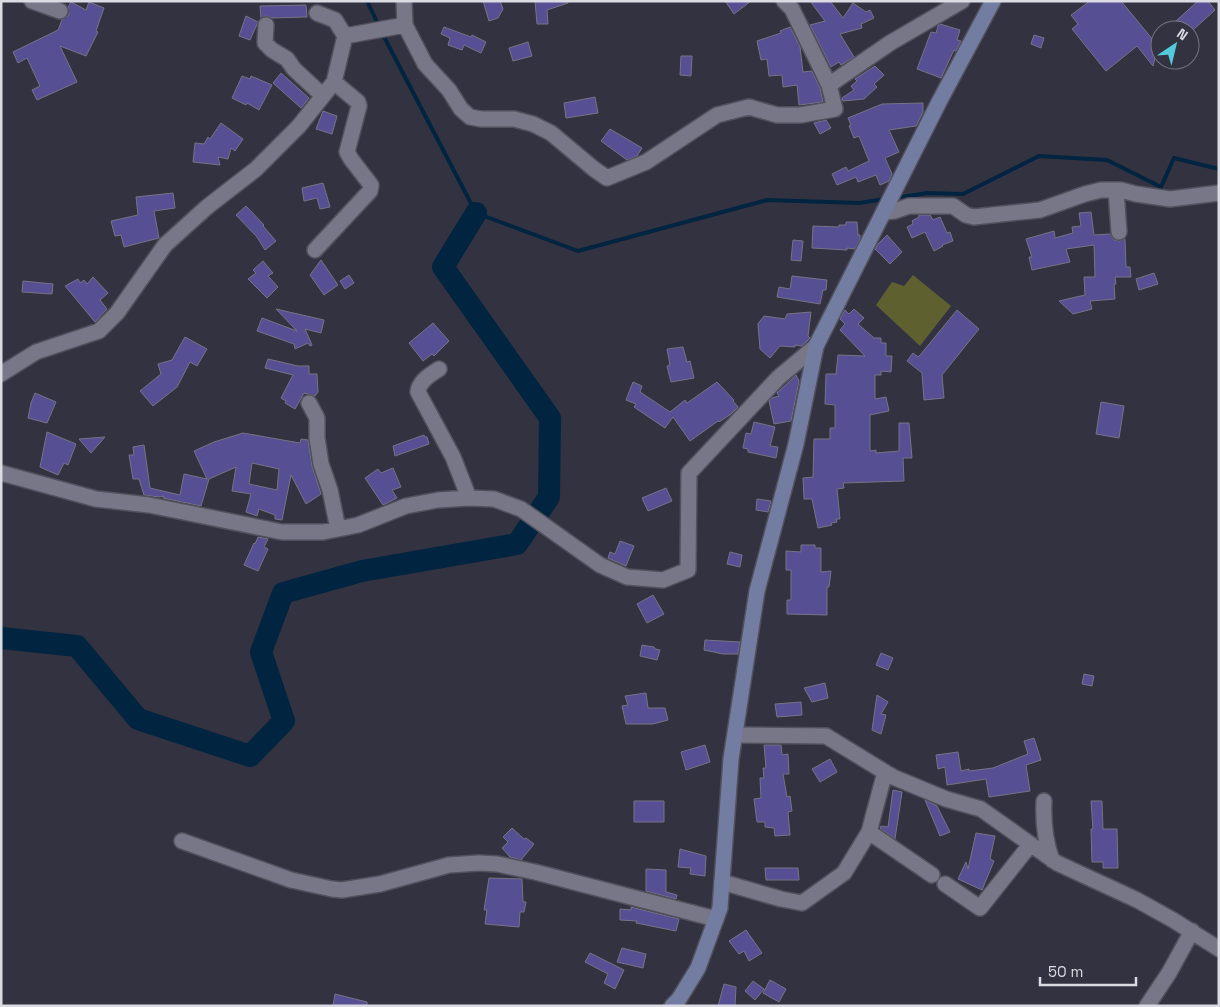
<svg xmlns="http://www.w3.org/2000/svg" width="1220" height="1007" viewBox="0 0 1220 1007" font-family="'Space Grotesk',sans-serif">
  <rect width="100%" height="100%" fill="#333241"/>
  <!-- green -->
  <path fill="#5e6030" d="M913,275L951,306L920,346L876,305L892,282L904,286Z"/>
  <g fill="none" stroke-linecap="round" stroke-linejoin="round">
    <!-- stream -->
    <path stroke="#012540" stroke-width="4" d="M367,1L379,26
      M382,33L476,213L578,251L767,200L859,203L885,199
      M896,198L927,193L963,194L1039,156L1107,160L1161,187L1174,158L1219,169"/>
    <!-- river -->
    <path stroke="#012540" stroke-width="22" d="M1,638L77,646L138,719L250,756L284,721L261,652L283,593L362,571L517,544L549,497L550,418L443,267L476,213"/>
  </g>
  <!-- building -->
  <path fill="#574f93" stroke="#757485" fill-rule="evenodd" d="M483,1H500L503,9L498,18L489,21Z
    M535,1H568V3L547,10L548,24H537Z
    M725,1H751L734,14Z
    M810,1H830L843,18L853,3L866,12L870,10L874,18L861,24L862,28L840,34L854,57L841,65L839,62L831,67L810,25L825,21Z
    M1090,1H1121L1158,46L1153,66L1137,46L1106,71L1072,29L1078,24L1071,15Z
    M1198,1H1208L1215,10L1193,30H1166Z
    M71,2L86,10L89,2L104,8L96,31L98,32L86,56L60,46L77,82L37,100L32,90L40,86L27,58L18,63L13,52L58,30L62,20L69,15L68,7Z
    M306,5L307,17L272,18L266,16L261,18L260,6Z
    M246,16L258,22L250,40L239,36Z
    M940,24L960,30L957,40L961,41L956,51L954,50L941,78L917,69L931,32L936,33L938,26Z
    M444,27L471,37L472,35L486,42L481,53L464,45L462,50L448,45L450,38L441,34Z
    M790,27L800,47L803,72L812,71L820,88L823,102L799,105L797,85L783,87L782,75L769,76L767,59L761,60L757,41L781,33L780,31Z
    M1034,35L1044,38L1041,48L1031,44Z
    M528,42L532,56L513,61L509,48Z
    M681,56H692L691,76L680,75Z
    M875,66L884,75L874,84L877,87L864,99L843,101L842,98L854,90L851,86L857,81L855,79Z
    M281,73L309,98L301,108L273,83Z
    M242,76L250,79L251,76L272,85L259,110L247,103L246,105L232,98Z
    M595,97L598,113L566,118L564,103Z
    M923,103V112L916,126L889,130L899,152L885,158L892,174L889,181L880,185L876,175L858,182L856,177L837,185L832,174L846,167L848,171L869,161L859,136L854,138L849,126L851,125L848,118L882,104Z
    M323,111L337,116L332,134L316,129Z
    M826,120L831,128L820,134L814,123Z
    M221,123L243,139L235,151L231,148L228,159L218,157L220,165L193,162L195,143L204,144L208,137L210,139Z
    M610,129L642,148L637,156L627,160L601,141Z
    M323,183L330,207L320,209L317,198L304,201L302,188Z
    M173,193L175,208L154,211L159,238L124,247L121,235L115,236L111,221L138,215L136,197Z
    M246,206L264,225L263,226L276,241L265,250L257,237L236,215Z
    M1091,212L1094,235L1110,234L1114,240L1119,241L1125,239L1126,267H1130L1131,277H1115L1116,284H1114L1115,299L1090,301L1092,309L1073,314L1059,301L1085,295L1084,277H1095L1094,245L1066,249L1070,262L1032,270L1029,257H1032L1026,239L1054,231L1055,238L1073,233L1072,227L1081,226L1079,213Z
    M919,215H930L933,220L940,217L947,233L950,232L953,241L942,245L943,246L934,251L925,232L912,238L907,227L913,224L912,221L919,217Z
    M846,222H857L858,235H860V239L855,249L847,248V250L812,248L813,226L839,227V225H846Z
    M887,235L902,252L890,264L875,249L878,244Z
    M793,240L803,241L801,261L791,260Z
    M321,260L338,285L324,295L310,275Z
    M263,261L273,273L268,276L278,287L267,298L248,279L256,273L253,270Z
    M1154,273L1158,284L1139,290L1136,279Z
    M349,275L354,283L345,289L340,281Z
    M792,276L827,280L826,290H823L820,304L777,297L779,287L790,289Z
    M93,277L108,293L100,300L107,309L95,322L65,286L78,279L80,283L84,280L87,284Z
    M23,281L53,284L52,294L22,292Z
    M276,309L324,320L321,333L305,329L312,345L310,346L308,343L295,349L294,344L257,331L262,318L297,331Z
    M854,309L864,318L858,324L874,338H881V343H886V356H892L891,372L881,371V375H875V399L886,397L889,411L870,415V451L876,450V453L899,451V423H909L912,458H903L904,481L843,483L844,488L837,489L840,519H836L837,522L831,523L832,525L818,528L812,499H804L803,478L813,477L814,439H830V428H835V405L825,404L826,374H836L838,355L865,356L840,330L845,324L840,319L845,310L849,314Z
    M957,310L979,329L942,375L944,398L924,400L922,373L907,361L913,353L918,357L921,354Z
    M811,312L808,336L810,338L802,346L795,345V347L780,346L770,358L760,349L758,324L764,316L785,319L787,314Z
    M433,323L449,341L434,356L432,354L423,361L409,343Z
    M185,337L207,349L197,366L190,362L177,387L153,406L140,391L161,374L158,364L172,360Z
    M683,347L687,362L690,361L694,378L671,382L667,366L670,365L667,349Z
    M268,359L298,366H309V374H317L318,392L315,396L304,393L295,409L285,403L286,401L281,398L293,375L265,368Z
    M796,375L799,381L791,421L774,424L769,401L772,398L779,396L777,393Z
    M633,382L642,386L640,392L670,412L685,400L687,403L717,382L734,400L733,401L738,407L731,414L719,422L718,421L690,441L673,417L665,428L634,407L636,404L626,400Z
    M35,393L56,402L47,423L28,418L31,403Z
    M1101,402L1124,406L1119,438L1096,434Z
    M754,422L775,427L770,446L778,447L776,458L748,452V449L743,448L746,433L751,434Z
    M47,432L76,444L68,465L64,463L58,475L40,467Z
    M243,433L300,443L301,439L308,440L312,466L321,494L306,504L291,475L282,520L275,519V515L259,509L257,516L246,512L251,494L232,491L236,467L209,479L201,506L163,498L164,496L159,497L144,495L139,479H133L129,455H134L133,447L144,445L150,488L180,495L184,474L207,479L194,451L214,442ZM252,463L279,469L277,490L249,484Z
    M424,435L425,437H427L429,444L395,456L393,446Z
    M105,437L91,453L79,439Z
    M393,468L401,487L392,490L397,498L383,505L365,478L378,469L381,473Z
    M666,488L672,501L648,511L642,498Z
    M757,499L771,501L768,512L756,510Z
    M258,537L268,539L264,547L268,549L258,571L244,565L254,543L255,544Z
    M620,541L634,546L626,566L608,558L610,552L615,554Z
    M801,545H815V548H821V572L831,571L829,587H827V615L787,614V600H791V570H786V551L801,552Z
    M730,552L742,555L740,567L727,564Z
    M653,595L664,614L647,623L637,604Z
    M705,640L740,642L738,654H723L704,650Z
    M642,645L654,647L655,649L660,650L657,660L640,656Z
    M881,653L893,658L888,670L876,665Z
    M1084,674L1094,676L1092,686L1082,684Z
    M825,683L828,698L812,702L804,688Z
    M646,693L648,708H665L668,720L653,724H626L622,706L628,705L625,696Z
    M877,695L888,702L881,714L886,715L881,734L872,730Z
    M801,702L802,715L777,717L775,704Z
    M1034,738L1041,760L1026,765L1030,791L989,797L986,779L947,785L945,767L938,769L936,755L958,752L961,771L969,769V771L993,768L1028,754L1024,741Z
    M705,745L710,762L686,770L681,752Z
    M764,745H781L782,755L788,754L789,774H783L787,797L790,796L792,811L788,812L790,835L775,836L774,828L765,827V822H757L754,799L761,798L760,778H764L763,768H766Z
    M830,759L837,772L820,782L812,769Z
    M893,790L902,792L895,839L880,828L881,826L888,827Z
    M925,800L937,806L950,832L940,836Z
    M634,801H664V822H634Z
    M1091,801H1102L1103,829H1117L1118,868H1103V862H1092L1091,829H1093Z
    M512,828L524,839L526,838L534,844L521,860L510,857L502,848L508,842L503,837Z
    M976,833L995,836L990,859L994,861L982,890L958,879L966,862L968,869Z
    M680,849L706,856L705,876L690,874L691,868L678,867Z
    M765,868H798L799,880H766Z
    M646,869L666,870V892L677,895L676,899L646,891Z
    M489,878L522,879L523,902H526L524,912H520L519,927L485,924L487,910H484Z
    M631,907L679,919L676,931L636,923L637,921L620,920V909L631,910Z
    M746,930L762,953L749,961L744,951L739,954L729,941Z
    M622,948L646,954L643,968L617,962Z
    M590,953L624,970L615,989L604,983L608,974L585,962Z
    M770,980L786,989L779,1002L763,993Z
    M753,981L764,989L755,1000L745,991Z
    M724,984L736,987L735,1006H718Z
    M335,994L367,1002V1006H333Z"/>
  <g fill="none" stroke-linecap="round" stroke-linejoin="round">
    <defs>
      <path id="street" d="M32,1L60,11
        M404,1L405,25L425,64L449,90L461,109L470,117L481,119H514L533,124L551,133L594,169L607,178L646,162L717,115L749,107L777,115H801L835,109L829,85L792,9L784,1
        M317,13L335,20L345,36
        M266,25L265,43L272,50L287,59L294,69L322,95
        M829,85L890,43L962,1
        M1116,190L1119,232
        M885,212L895,211L909,206H953L966,215L974,217L983,216L1040,210L1085,194L1101,190H1121L1136,194L1170,199L1219,193
        M315,250L370,191L371,185L351,159L347,152L359,106L358,102L334,82
        M439,369C430,375 419,381 418,392L453,457L469,498
        M1,374L36,352L99,331L117,313L165,245L207,207L256,169L299,126L334,82L345,36L405,25
        M309,403L317,418V438L321,464L330,490L338,529
        M1,473L96,499L149,505L282,532H323L358,525L406,506L438,500L469,498L494,499L521,509L600,565L627,577L663,580L688,570L689,473L778,378L816,346
        M735,735L826,736L893,777L946,799L981,809L1057,863L1137,900L1173,920L1219,949
        M885,772L869,832L932,875
        M1044,801C1043,821 1045,841 1052,860
        M182,841L291,880L332,889L342,890L380,884L449,865L479,863L497,864L535,872L716,919
        M722,882L781,899L802,903L844,873L869,832
        M945,884L980,908L1030,845
        M1147,1006L1169,973L1192,931"/>
      <path id="secondary" d="M672,1006L679,999L698,968L720,908L731,759L757,591L796,444L816,346L939,102L993,1"/>
    </defs>
    <!-- street casing -->
    <use href="#street" stroke="#51505c" stroke-width="18"/>
    <!-- secondary casing -->
    <use href="#secondary" stroke="#51505c" stroke-width="18"/>
    <!-- street -->
    <use href="#street" stroke="#777787" stroke-width="15"/>
    <!-- secondary -->
    <use href="#secondary" stroke="#727da1" stroke-width="15"/>
  </g>
  <!-- border -->
  <rect width="1220" height="1007" fill="none" stroke="#dbdbe4" stroke-width="5"/>
  <!-- north arrow -->
  <g transform="translate(1175 45) rotate(35)"><circle r="24" fill="#333241" stroke="#767682"/>
  <path d="M0-4L9 19L0 12L-9 19Z" fill="#53cbda"/>
  <text y="-8" font-size="14" font-weight="bold" text-anchor="middle" fill="#dbdbe4">N</text>
  </g>
  <!-- scale -->
  <path d="M1040 977v8h96v-8" fill="none" stroke="#dbdbe4" stroke-width="2.5"/>
  <text x="1048" y="977" font-size="15" fill="#dbdbe4" stroke="#333241" stroke-width="4" paint-order="stroke">50 m</text>
</svg>
